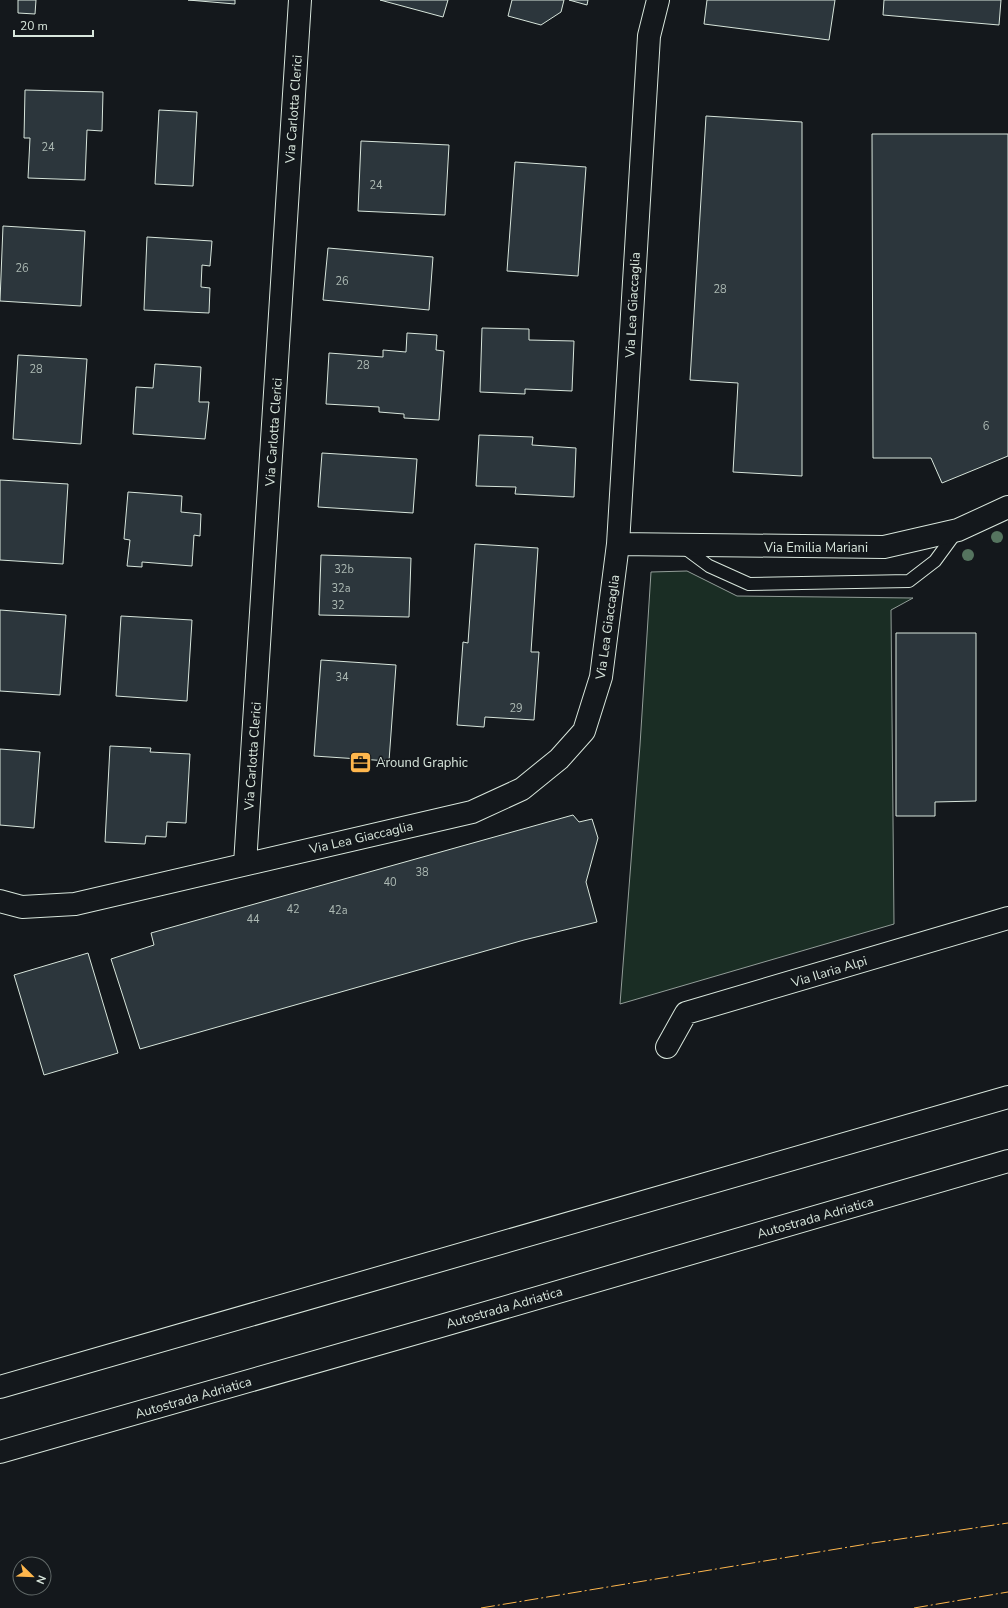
<svg xmlns="http://www.w3.org/2000/svg" width="1008" height="1608" viewBox="0 0 1008 1608" font-family="'Nunito Sans',sans-serif">
  <rect width="100%" height="100%" fill="#14181c"/>
  <!-- green -->
  <path fill="#1a2d24" stroke="#939e99" d="M687,571L737,596L913,598L891,610L894,924L620,1004L640,745L651,572Z"/>
  <!-- building -->
  <path fill="#2c363c" stroke="#d8e6dc" d="M18,0H36L35,14L18,13Z
    M188,0H235V4Z
    M380,0H448L443,17Z
    M512,0H564L561,12L541,25L508,16Z
    M569,0H588L587,5Z
    M707,0H835L829,40L704,24Z
    M884,0H1001L999,25L883,15Z
    M25,90L103,92L102,131L87,130L85,180L28,178L30,138H24Z
    M159,110L197,112L193,186L155,184Z
    M706,116L802,122V476L733,472L738,383L690,380Z
    M872,134H1008V456L942,483L931,458H873Z
    M361,141L449,145L445,215L358,211Z
    M515,162L586,167L578,276L507,271Z
    M3,226L85,231L81,306L0,301Z
    M147,237L212,241L210,266L202,265L201,287L210,288L209,313L144,310Z
    M328,248L433,257L429,310L323,300Z
    M482,328L529,329V340L574,341L572,391L525,389V394L480,392Z
    M407,333L437,335L436,350L444,351L439,420L404,418V414L379,412V407L326,404L329,353L383,357V350L406,352Z
    M18,355L87,359L81,444L13,439Z
    M155,364L201,367L199,402H209L205,439L133,434L136,387L153,388Z
    M479,435L533,437L532,445L576,448L574,497L515,494L516,487L476,486Z
    M322,453L417,459L413,513L318,507Z
    M0,480L68,484L63,564L0,560Z
    M128,492L182,496L181,512L201,514L200,536L194,535L192,566L142,562V567L127,566L130,540L124,539Z
    M475,544L538,548L531,652H539L534,720L485,717L484,727L457,725L463,642L468,643Z
    M321,555L411,558L409,617L319,615Z
    M0,610L66,615L60,695L0,691Z
    M121,616L192,620L187,701L116,696Z
    M896,633H976V801L935,802V816H896Z
    M321,660L396,665L389,761L314,756Z
    M110,746L151,748L150,752L190,754L186,823L167,822L166,837L146,836L145,844L105,842Z
    M0,749L40,752L34,828L0,825Z
    M573,815L579,822L592,819L598,838L586,882L597,922L524,940L140,1049L111,959L154,945L151,933Z
    M88,953L118,1053L44,1075L14,975Z"/>
  <g fill="none" stroke-linecap="round" stroke-linejoin="round">
    <defs>
      <path id="service" d="M682,546L709,566L749,584L909,581L935,561L957,531"/>
      <path id="minor" d="M618,544L884,547L958,530L1008,507
        M245,864L300,0
        M0,901L22,907L75,904L472,812L522,789L559,759L584,731L601,677L618,544L649,36L658,0
        M667,1047L686,1013L1008,918"/>
      <path id="motorway" d="M0,1387L1008,1097
        M0,1452L434,1328L1008,1161"/>
    </defs>
    <!-- service casing -->
    <use href="#service" stroke="#d8e6dc" stroke-width="14"/>
    <!-- minor casing -->
    <use href="#minor" stroke="#d8e6dc" stroke-width="24"/>
    <!-- motorway casing -->
    <use href="#motorway" stroke="#d8e6dc" stroke-width="24"/>
    <!-- service -->
    <use href="#service" stroke="#14181c" stroke-width="12"/>
    <!-- minor -->
    <use href="#minor" stroke="#14181c" stroke-width="22"/>
    <!-- motorway -->
    <use href="#motorway" stroke="#14181c" stroke-width="22"/>
    <!-- power -->
    <path stroke="#ffb74d" stroke-width="1" stroke-dasharray="14 3 2 3" stroke-linecap="butt" d="M481,1608L873,1543L1008,1523
      M914,1608L1008,1592"/>
  </g>
  <!-- trees -->
  <g fill="#55745f">
    <circle cx="997" cy="537" r="6"/>
    <circle cx="968" cy="555" r="6"/>
  </g>
  <!-- icons -->
  <defs>
    <symbol id="office-square" viewBox="-11 -11 22 22"><rect x="-9" y="-9" width="18" height="18" rx="4" fill="#ffb74d" stroke="#14181c"/><path d="M-6-3h4V-5.5h4V-3h4V5H-6ZM-1-4.5V-3h2v-1.5ZM-6 0V1H6V0Z" fill="#111"/></symbol>
  </defs>
  <g fill-rule="evenodd">
    <use href="#office-square" x="348" y="750" width="25" height="25"/>
  </g>
  <g text-anchor="middle" stroke-width="3" stroke-linejoin="round" paint-order="stroke">
    <!-- number labels -->
    <g font-size="11" fill="#adbab4">
      <text x="48" y="151">24</text>
      <text x="376" y="189">24</text>
      <text x="22" y="272">26</text>
      <text x="342" y="285">26</text>
      <text x="720" y="293">28</text>
      <text x="363" y="369">28</text>
      <text x="36" y="373">28</text>
      <text x="986" y="430">6</text>
      <text x="344" y="573">32b</text>
      <text x="341" y="592">32a</text>
      <text x="338" y="609">32</text>
      <text x="342" y="681">34</text>
      <text x="516" y="712">29</text>
      <text x="422" y="876">38</text>
      <text x="390" y="886">40</text>
      <text x="293" y="913">42</text>
      <text x="338" y="914">42a</text>
      <text x="253" y="923">44</text>
    </g>
    <!-- street labels -->
    <g font-size="13" fill="#d8e6dc" stroke="#14181c">
      <text transform="translate(293 109) rotate(-86)" y="5">Via Carlotta Clerici</text>
      <text transform="translate(632 305) rotate(-87)" y="5">Via Lea Giaccaglia</text>
      <text transform="translate(273 432) rotate(-86)" y="5">Via Carlotta Clerici</text>
      <text x="816" y="552">Via Emilia Mariani</text>
      <text transform="translate(607 627) rotate(-82)" y="5">Via Lea Giaccaglia</text>
      <text transform="translate(252 756) rotate(-86)" y="5">Via Carlotta Clerici</text>
      <text transform="translate(361 837) rotate(-13)" y="5">Via Lea Giaccaglia</text>
      <text transform="translate(829 971) rotate(-17)" y="5">Via Ilaria Alpi</text>
      <text transform="translate(815 1217) rotate(-16)" y="5">Autostrada Adriatica</text>
      <text transform="translate(504 1307) rotate(-16)" y="5">Autostrada Adriatica</text>
      <text transform="translate(193 1397) rotate(-16)" y="5">Autostrada Adriatica</text>
    </g>
    <!-- poi labels -->
    <g font-size="13" fill="#d8e6dc" stroke="#14181c" text-anchor="start">
      <text x="376" y="767">Around Graphic</text>
    </g>
  </g>
  <!-- north arrow -->
  <g transform="translate(32 1576) rotate(113)"><circle r="19" fill="#14181c" stroke="#626a69"/>
  <path d="M0-3L7 15L0 10L-7 15Z" fill="#ffb74d"/>
  <text y="-6" font-size="11" font-weight="bold" text-anchor="middle" fill="#d8e6dc">N</text>
  </g>
  <!-- scale -->
  <path d="M14 30v6h79v-6" fill="none" stroke="#d8e6dc" stroke-width="2"/>
  <text x="20" y="30" font-size="12" fill="#d8e6dc" stroke="#14181c" stroke-width="3" paint-order="stroke">20 m</text>
</svg>
